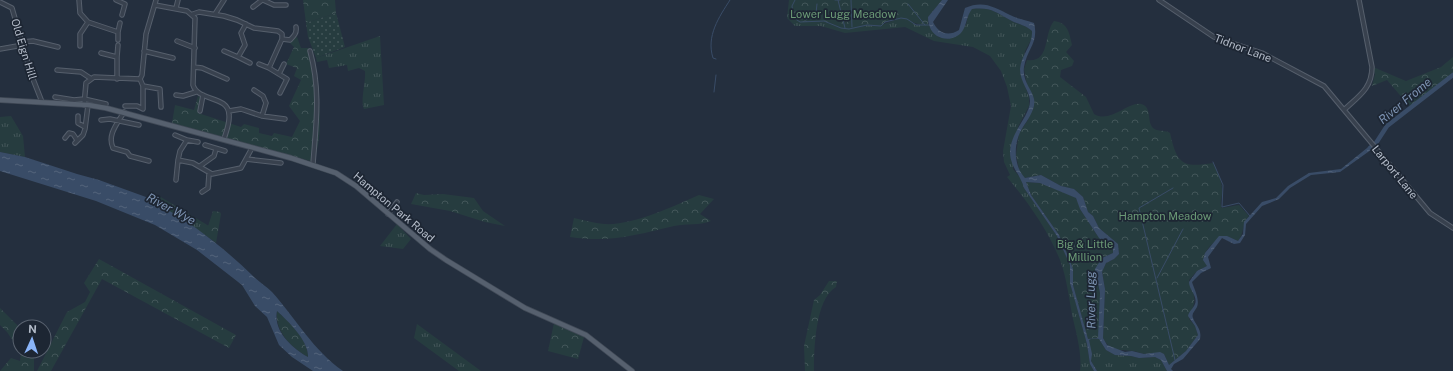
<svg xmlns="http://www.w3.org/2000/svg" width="1453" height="371" viewBox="0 0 1453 371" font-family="'Public Sans',sans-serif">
  <defs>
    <pattern id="grass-tufts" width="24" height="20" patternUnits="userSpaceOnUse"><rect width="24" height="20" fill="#263c3f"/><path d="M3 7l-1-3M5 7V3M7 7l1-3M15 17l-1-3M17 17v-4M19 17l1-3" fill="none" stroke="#435659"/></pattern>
    <pattern id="forest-crowns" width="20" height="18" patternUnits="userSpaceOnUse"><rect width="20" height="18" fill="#263c3f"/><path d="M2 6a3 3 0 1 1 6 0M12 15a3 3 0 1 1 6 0" fill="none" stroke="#435659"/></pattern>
    <pattern id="garden-dots" width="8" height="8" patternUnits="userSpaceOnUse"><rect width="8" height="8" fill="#263c3f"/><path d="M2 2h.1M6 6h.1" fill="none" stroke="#435659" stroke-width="1.8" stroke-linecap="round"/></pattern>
    <pattern id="water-ripples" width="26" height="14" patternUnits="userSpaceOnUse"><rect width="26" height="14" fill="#394c67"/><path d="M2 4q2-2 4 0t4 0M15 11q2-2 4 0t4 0" fill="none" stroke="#53647b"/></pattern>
  </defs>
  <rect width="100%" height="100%" fill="#242f3e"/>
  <!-- grass -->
  <path fill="url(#grass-tufts)" d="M789,0H795L792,6L805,21H824L841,28L849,29L867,25L878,26L901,18L907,19L916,25H928L938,37L949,39L966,25L969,12L972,9C991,7 995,12 1010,20C1017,24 1026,25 1032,31L1033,36L1025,51L1021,75L1029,97V106L1018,127L1013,169L1022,180L1024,188L1057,236L1070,265V283L1087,344L1090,364L1094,371H1080C1082,354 1077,336 1073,319C1069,300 1067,278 1060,260C1048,230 1027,201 1007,177L1010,175L1004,162L1003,151L1011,106L1007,87L1001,71L990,56L973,47L934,41L905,27L845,33L821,26H795L787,18Z
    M380,36L384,105L364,109C360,101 366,82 365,71L359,68L348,71L347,65L329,68L327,60L317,62L316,58Z
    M11,116L23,136L25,157L0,152V117Z
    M159,196L209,226L205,235L159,205L157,201Z
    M397,224L411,239L403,249L380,246Z
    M417,324L481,371H459L414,338Z
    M1093,338L1099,339L1106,350L1115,355L1131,356L1139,358L1155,357L1161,360L1167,371H1097C1096,368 1093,366 1092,363C1091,361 1089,343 1089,340Z"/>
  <!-- forest -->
  <path fill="url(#forest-crowns)" d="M303,0H335L336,13L306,23Z
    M795,0H942L928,17V25C910,26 899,10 881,26L867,25L849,29L841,28L824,21L800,22L791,16L793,13L792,6Z
    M1054,21C1068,23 1069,32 1072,45L1066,52L1074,61L1072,66L1061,70L1060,77L1086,97L1094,114C1110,124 1127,102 1141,104C1151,106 1148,119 1151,125C1154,133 1164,129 1170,133C1177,164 1182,168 1213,163C1218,172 1222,181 1222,192C1222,198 1219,202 1222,208L1239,205L1249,216C1241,225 1245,232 1238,241L1227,236C1218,238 1205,247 1204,258C1204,262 1207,262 1207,266L1197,271L1189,280C1196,300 1196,299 1189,319L1195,326L1198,335L1186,351L1169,365L1164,354C1154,352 1153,354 1145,354C1141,354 1137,351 1133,351C1119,349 1111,353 1103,338L1105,289L1102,271L1106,263L1114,259L1119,254L1118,244L1099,228L1093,216L1088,212L1083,197L1074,189L1061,186L1041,175L1025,178L1020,173L1016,155L1019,133L1028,120L1031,93L1027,85L1024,69L1027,60C1051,63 1043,34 1054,21Z
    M294,37H297L301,48H310C317,71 322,113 319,138C318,146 316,154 314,162L172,123L175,105L194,110L198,96L201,98L198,113L241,127L244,124L259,128V133L272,136L274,133L292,137L300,121L289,106L301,80L294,76L297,68L286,64L294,47L286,39Z
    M1453,57V75L1411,108L1387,80L1372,86L1375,74L1373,67L1406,81L1441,67Z
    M1026,182L1040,183L1075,197L1078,202L1080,209L1099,238L1113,248V253L1102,258L1095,274L1100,293L1099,338L1088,339L1073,285L1072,267L1070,261L1059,235L1031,195Z
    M416,193L424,195L443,194L474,198L483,211L505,226L485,222L450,211L411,204Z
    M699,195L714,199L700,214L711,221C699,226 687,223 674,226C635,235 611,243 570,237L574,218C584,220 594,223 604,224C632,226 674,206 699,195Z
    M213,211L220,212L221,214L216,243L205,235Z
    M99,259L236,335L229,348L102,279L51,371H37L67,312L85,302L90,292L84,283Z
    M829,281H837L836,287C815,299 814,350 814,371H805L804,346L814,300L820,295Z
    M0,308L20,328V351H34V371H0L11,358L20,361L21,353L7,332L0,325Z
    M277,311C289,322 308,339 308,357C291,347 275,332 277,311Z
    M554,323L584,337L578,359L548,351Z"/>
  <!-- garden -->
  <path fill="url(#garden-dots)" d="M336,13L345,47L316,58L308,37L306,23Z"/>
  <!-- water -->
  <path fill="url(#water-ripples)" fill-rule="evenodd" d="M942,0H948L933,22C938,33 948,37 959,30L965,8C983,0 994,7 1010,15C1017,19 1026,20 1034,23C1039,43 1027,49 1024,67C1022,81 1032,89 1034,99C1036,109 1028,119 1023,127C1013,142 1013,165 1025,178L1041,175L1061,186L1074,189L1083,197L1088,212L1093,216L1099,228L1118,244L1119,254L1114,259L1106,263L1102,272L1105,289L1103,338L1107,345L1125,352L1132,351L1144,354L1160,352L1164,354L1169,365L1186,351L1198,335L1195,326L1188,316C1189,311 1193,309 1195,304C1198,296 1189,290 1189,282L1197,271L1207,266L1203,260L1205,253L1219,236H1227L1238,241L1243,234L1244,222L1262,202L1276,198L1288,186L1309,173L1341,169L1372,144L1375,147L1340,172L1311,175L1290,188L1279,199L1262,206L1246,224L1245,235L1240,243L1234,244L1222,238L1208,257L1211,268L1201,273L1192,282C1194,289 1200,299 1197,307C1195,311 1191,314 1193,318C1196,326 1202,329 1200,339L1183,359L1174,364L1171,369L1173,371H1167L1161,360L1155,357L1139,358L1131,356L1115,355L1106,350L1099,339L1093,338L1089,340L1092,354L1091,361L1097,371H1094L1090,364L1087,344L1070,283V265L1057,236L1024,188C1021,175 1010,167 1010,152C1011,131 1030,116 1030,101C1030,92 1020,82 1020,69C1021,55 1033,45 1032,31C1026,25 1017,24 1010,20C995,12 991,7 972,9C964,19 968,34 952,38C947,40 941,38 937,36C930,31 928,24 928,17ZM1026,182L1040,183L1076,198L1080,209L1099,238L1113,248V253L1102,258L1095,269L1100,293L1098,338L1088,339L1073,285V269L1070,261L1059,235L1031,195Z
    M0,152L25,157L77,174L99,180L157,201L159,205C194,224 225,249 253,276C259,282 266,286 272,292C296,319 313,350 343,371H313L292,357L279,345L267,317L255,306L242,285L197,250L155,225L96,201L0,171ZM277,311C288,321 309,341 308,357C292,348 273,331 277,311Z"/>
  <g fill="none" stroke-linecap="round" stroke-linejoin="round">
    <!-- stream -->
    <path stroke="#394c67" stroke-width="1" d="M795,0L792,6L793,13L791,16L800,22L824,21L841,28L849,29L867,25L881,26L885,22L901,18L907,19L916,25H929
      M835,0H840
      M838,0L845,28
      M851,0L852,27
      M908,4L925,25
      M806,20L816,13L817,4
      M716,59L713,58C706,36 719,17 730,0
      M714,92L716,75
      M1213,162L1223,185L1222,207L1239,203L1250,216
      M1173,188L1139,208L1175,360
      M1157,278L1183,229"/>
    <!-- river -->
    <path stroke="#394c67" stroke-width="4.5" d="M1370,148L1376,143L1387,126L1453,75"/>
    <defs>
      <path id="minor" d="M79,0L80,13L88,22L118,32L120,23
        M116,0L125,4L122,15
        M263,0L274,5H286
        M1159,0L1214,37L1262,53L1324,86L1430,213L1453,228
        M0,2L12,8L31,74L42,102
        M155,5L187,11L195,18L193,85C198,102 229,95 229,115C230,123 226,132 224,139
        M253,7L262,0
        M176,8L178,0
        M193,14L199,12L224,16L237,20L254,28L278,31L282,34V39L269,68L259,64
        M215,14L224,0
        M118,32V40
        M282,39L290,40C294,36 297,33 296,27
        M177,41L195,48
        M22,42L33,41L58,47
        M80,46V34L88,22
        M0,49L23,45
        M144,51L173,58
        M224,51L238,57L245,45L241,33L246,24
        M310,51C321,91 316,124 313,164
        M101,53L117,57V79
        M117,57L118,45
        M238,57L250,63
        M194,67L202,68L227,79
        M269,68L287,79L280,93
        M57,70L81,72L90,78
        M279,74L284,64
        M143,86L160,89L161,107
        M254,90L263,96L266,103L262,116
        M176,95L183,96L196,92
        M55,97L74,100L84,99L106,104
        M84,105L86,83L94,77L140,79
        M125,106H137L143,109V86L140,79L142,75L146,34L156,0
        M1345,109C1359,96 1372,88 1372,67L1359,0
        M200,111L203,95
        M229,111L241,109L262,116L285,119
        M124,112C117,124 107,135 113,148L127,152L130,156L149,161
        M78,116V123L85,127
        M101,120L110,119L139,125
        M175,135L187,140L198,142
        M65,138L69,133L73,134L77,140
        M75,143L83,135L85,129L88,105
        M205,145L225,151
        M246,159L281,163
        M178,160L180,151L187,140
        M200,166L214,156L216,149
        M176,180L178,160L193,163L212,174L241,168L252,148
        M202,192L208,188L209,174
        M388,214L397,202"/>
      <path id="major" d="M0,100L88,105L106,108L291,158L336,173L356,186L430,249L446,260L525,308L586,335L632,371"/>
    </defs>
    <!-- minor casing -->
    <use href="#minor" stroke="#565f6c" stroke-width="5.5"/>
    <!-- major casing -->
    <use href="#major" stroke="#414a57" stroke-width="6"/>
    <!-- minor -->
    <use href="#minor" stroke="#38414e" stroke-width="3.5"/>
    <!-- major -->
    <use href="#major" stroke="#56606e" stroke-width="4.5"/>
  </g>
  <g text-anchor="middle" stroke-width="3.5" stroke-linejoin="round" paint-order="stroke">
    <!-- park labels -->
    <g font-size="11" fill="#6b9a76" stroke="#1d2633">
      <text x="843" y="18">Lower Lugg Meadow</text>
      <text x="1165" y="220">Hampton Meadow</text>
      <text x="1085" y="248">Big &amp; Little<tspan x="1085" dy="13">Million</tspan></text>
    </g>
    <!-- street labels -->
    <g font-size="11" fill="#b4bcc9" stroke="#1d2633">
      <text transform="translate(1243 48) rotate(21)" y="4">Tidnor Lane</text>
      <text transform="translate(24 49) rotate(73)" y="4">Old Eign Hill</text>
      <text transform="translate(1395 172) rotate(51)" y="4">Larport Lane</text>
      <text transform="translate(394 207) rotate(40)" y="4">Hampton Park Road</text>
    </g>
    <!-- water labels -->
    <g font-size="12" font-style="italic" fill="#7c92b1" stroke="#1d2633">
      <text transform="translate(1405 101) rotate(-40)" y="4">River Frome</text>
      <text transform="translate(171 209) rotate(28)" y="4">River Wye</text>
      <text transform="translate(1091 300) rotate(-91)" y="4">River Lugg</text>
    </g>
  </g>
  <!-- north arrow -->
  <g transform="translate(32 339) rotate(3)"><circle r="19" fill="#1d2633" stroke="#59626f"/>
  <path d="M0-3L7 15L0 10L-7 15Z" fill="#8ab4f8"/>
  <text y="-6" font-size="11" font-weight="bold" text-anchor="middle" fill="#b4bcc9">N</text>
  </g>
</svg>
